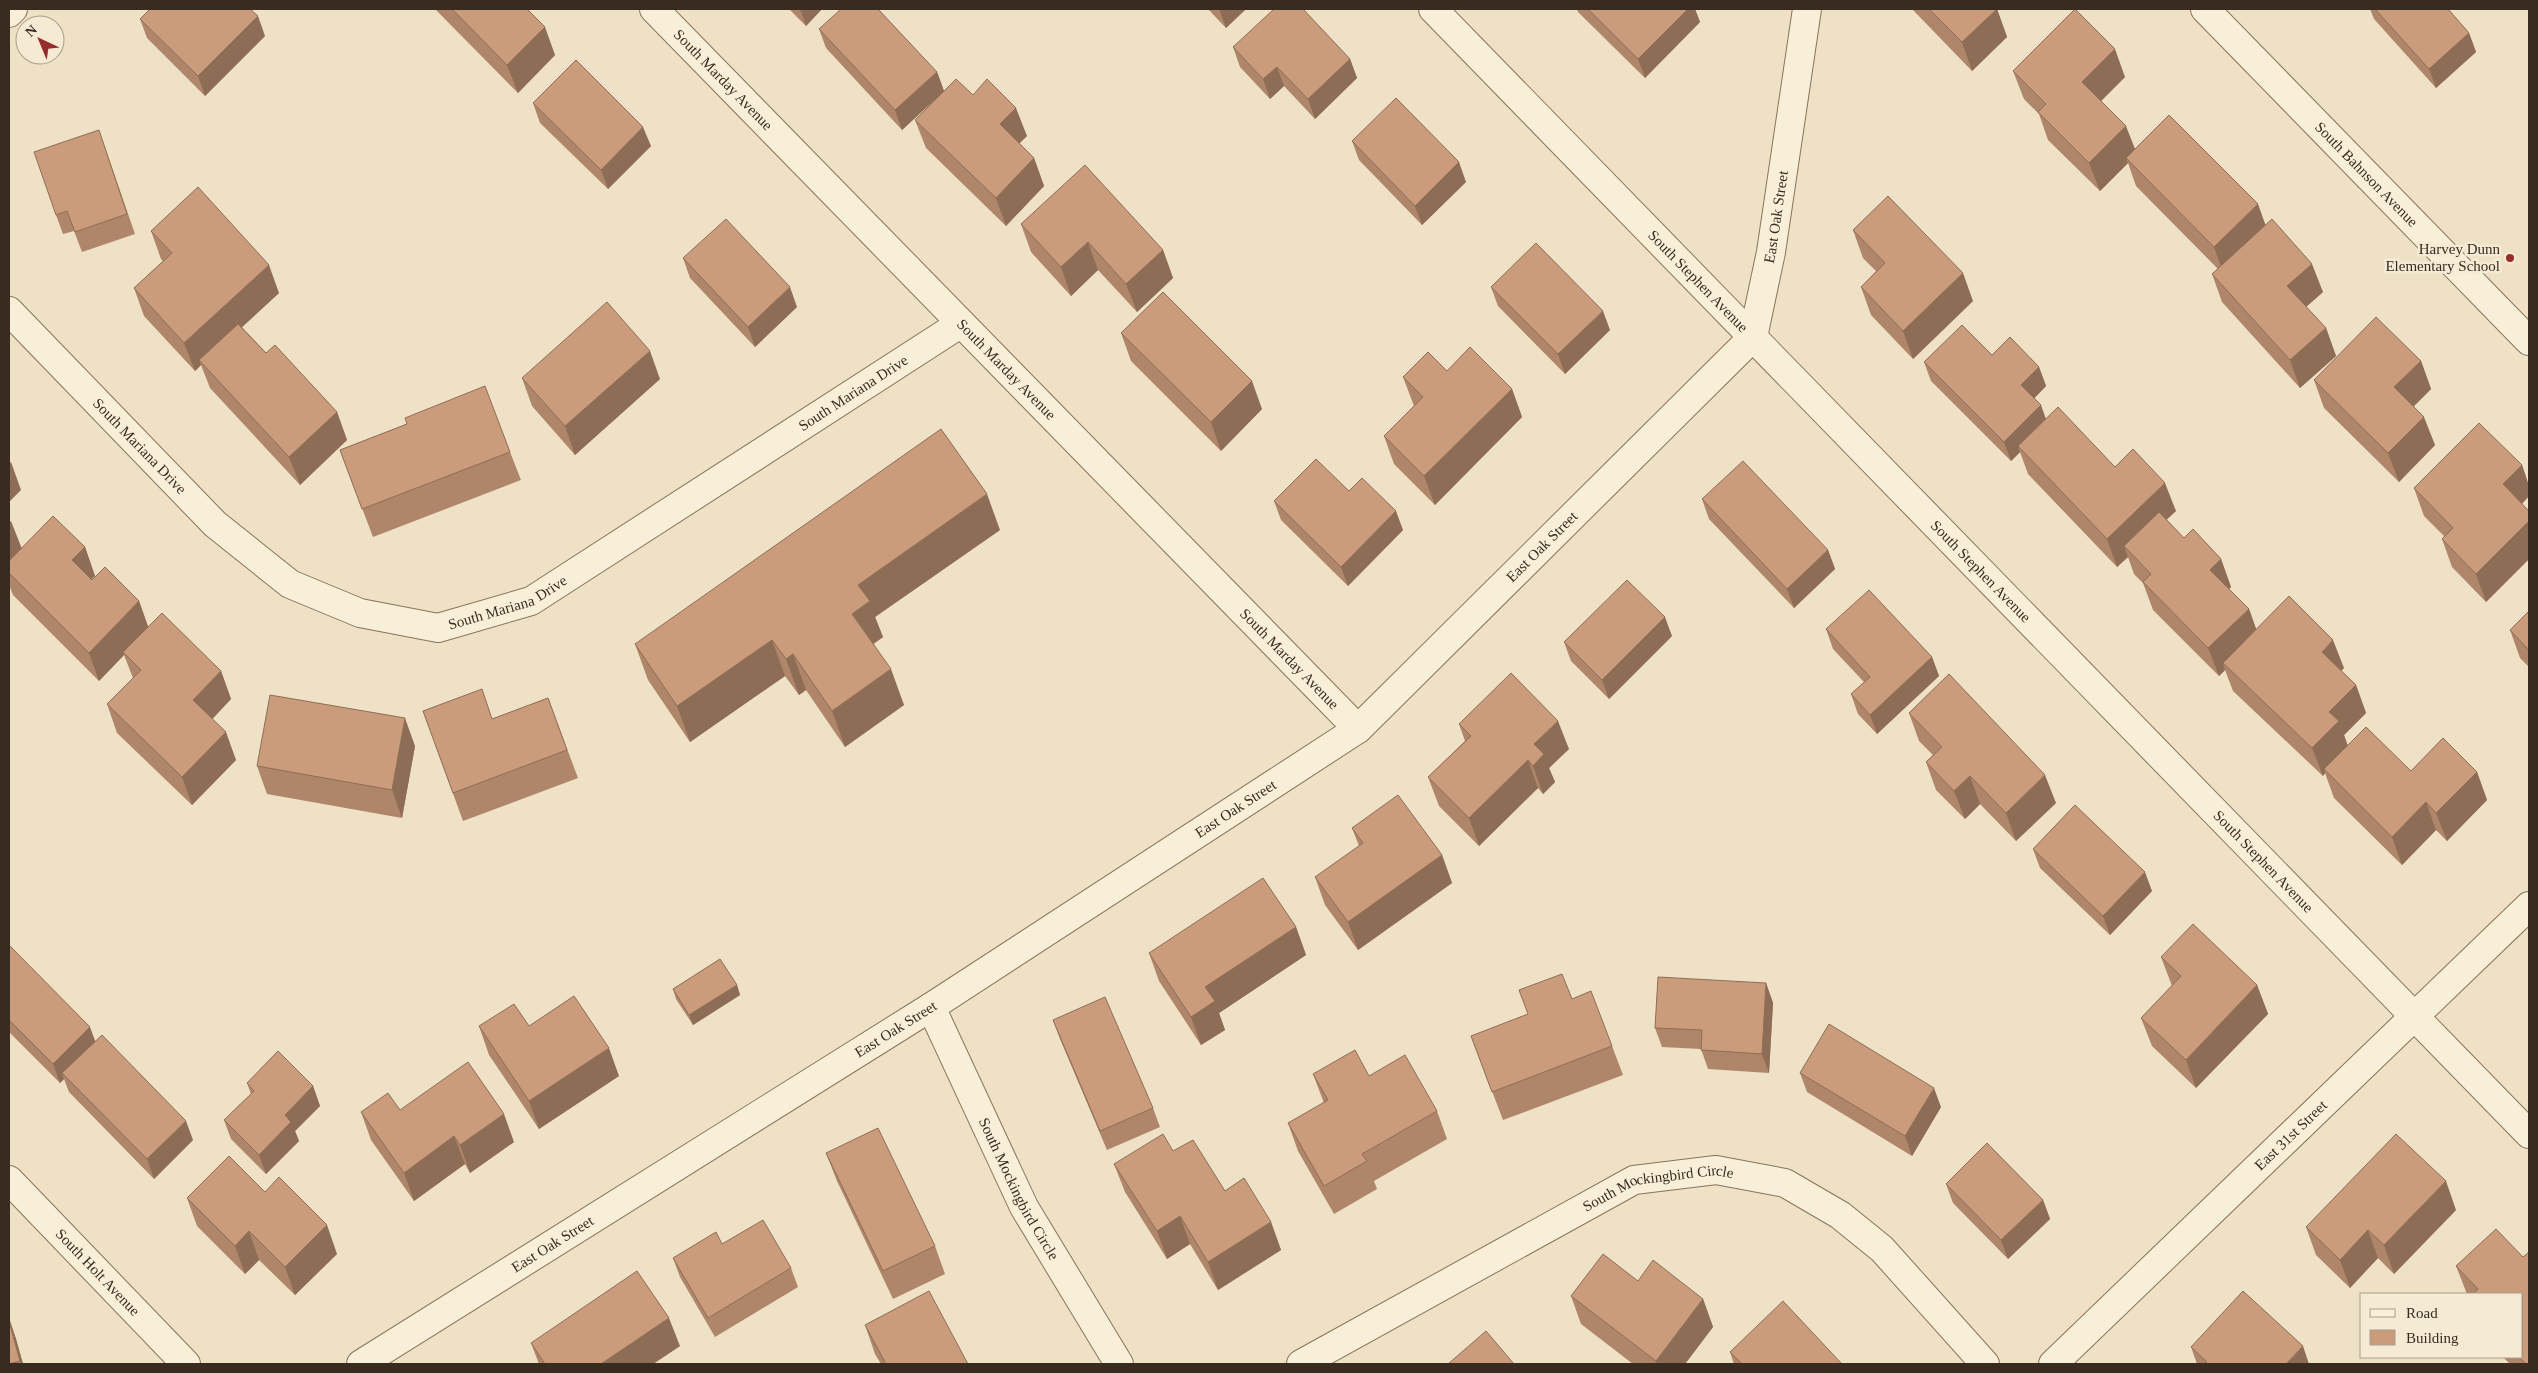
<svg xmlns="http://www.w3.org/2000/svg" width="2538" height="1373" viewBox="0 0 2538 1373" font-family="Georgia,serif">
  <rect width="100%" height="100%" fill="#eee1c5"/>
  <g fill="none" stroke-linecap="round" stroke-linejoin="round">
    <defs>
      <g id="minor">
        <path id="s1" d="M654,9L1358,729"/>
        <path id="s2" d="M1433,9L2529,1134"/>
        <path d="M9,13L13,9"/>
        <path id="s3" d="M9,311L215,524L290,584L360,613L438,628L531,601L960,324"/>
        <path id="s4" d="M931,1007L1024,1207L1119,1364"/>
        <path id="s5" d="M9,1180L186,1364"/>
        <path id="s6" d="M361,1364L931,1007L1358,729L1753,337L1771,252L1807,9"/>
        <path id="s7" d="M1301,1364L1634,1180L1716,1170L1785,1183L1840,1215L1882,1249L1985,1364"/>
        <path id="s8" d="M2053,1364L2529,906"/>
      </g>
      <g id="tertiary">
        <path id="s9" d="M2205,9L2529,341"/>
      </g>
    </defs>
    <!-- minor casing -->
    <use href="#minor" stroke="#89735b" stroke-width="30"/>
    <!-- tertiary casing -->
    <use href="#tertiary" stroke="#89735b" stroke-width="30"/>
    <!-- minor -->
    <use href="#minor" stroke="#f8efd8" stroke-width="28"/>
    <!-- tertiary -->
    <use href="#tertiary" stroke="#f8efd8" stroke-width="28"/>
  </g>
  <!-- wall -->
  <path fill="#af866a" d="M435,9H527L555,55L518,93Z
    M789,9H822L806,26Z
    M1208,9H1246L1226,28Z
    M1577,9H1695L1700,22L1645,78L1578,12Z
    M1912,9H1997L2007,37L1972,71Z
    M2370,9H2448L2469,33L2476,52L2436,88L2374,19Z
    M140,19L265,36L205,96L147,38Z
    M819,29L937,72L944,91L973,95L1027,136L1019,143L1034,158L1044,186L1006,226L926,148L915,120L938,97L902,130L826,48Z
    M1233,47L1350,59L1357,78L1315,119L1284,86L1270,99L1240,67Z
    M2013,71L2125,77L2101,101L2135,149L2265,225L2323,292L2306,307L2326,328L2336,356L2300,388L2222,302L2212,274L2218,269L2136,186L2128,163L2100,191L2048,140L2039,114L2024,99Z
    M533,103L651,146L608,189L540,123Z
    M99,130L135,234L82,252L74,231L63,234L56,215Z
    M1352,141L1466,182L1422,225L1359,160Z
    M1021,224L1163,250L1173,278L1137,312L1098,270L1071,296L1031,252Z
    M1853,230L1973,301L1913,359L1871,315L1861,287L1876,271L1863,258Z
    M151,231L279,293L242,327L266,353L337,412L347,440L300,485L210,388L201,365L195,371L144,316L134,288L163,261L161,259Z
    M683,258L797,307L755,347L690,278Z
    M1491,287L1610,330L1565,374L1498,306Z
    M1121,333L1262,409L1221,451L1131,361Z
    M1992,355L2039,367L2046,386L2034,398L2046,419L2176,511L2166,519L2184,538L2221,559L2231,587L2229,589L2249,609L2256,629L2344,668L2341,671L2356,685L2366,713L2344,735L2348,746L2411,771L2477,772L2487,800L2447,841L2436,830L2402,865L2334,798L2325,773L2323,776L2233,691L2225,670L2219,676L2153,610L2143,583L2134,574L2128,557L2117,567L2028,474L2020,452L2011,461L1931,381L1924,362Z
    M2421,361L2431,389L2414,406L2435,445L2399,482L2324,408L2314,380Z
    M1447,371L1512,389L1522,417L1435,505L1394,464L1384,436L1414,406L1403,377Z
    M522,378L660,379L575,455L532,406Z
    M407,424L510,452L521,480L373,537L340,450Z
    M2522,465L2529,486V496L2522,504L2529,511V559L2486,602L2452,567L2442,539L2444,536L2424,516L2414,488Z
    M1349,491L1403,530L1348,586L1281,520L1274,501Z
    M1702,499L1828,550L1835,569L1794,608L1709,519Z
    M9,518L21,548L85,547L95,576L91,579L139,601L148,627L221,671L231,699L212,719L236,760L192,805L117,733L107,704L133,678L124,655L99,681L13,595L9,585Z
    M1000,530L875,617L883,637L873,644L904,705L845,747L806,690L799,695L785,676L690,742L648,680L635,644Z
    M2529,611V667L2520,658L2510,630Z
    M1826,629L1932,657L1939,676L1877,734L1858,714L1851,694L1864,682L1833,649Z
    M1672,636L1609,699L1571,661L1564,642Z
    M548,698L578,778L463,821L423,711L493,719Z
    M1909,713L2056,803L2016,841L1980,804L1965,819L1936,790L1926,762L1933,755L1919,741Z
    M1459,724L1569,749L1549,768L1555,782L1543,794L1538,788L1479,846L1439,806L1428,777L1465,741Z
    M415,746L402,818L267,794L257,766Z
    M1352,828L1442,855L1452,883L1358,950L1325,905L1315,877L1359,846Z
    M2033,849L2152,891L2110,935L2040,868Z
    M1296,927L1306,955L1219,1013L1225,1030L1201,1045L1159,981L1149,953Z
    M9,945L95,1041L193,1140L154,1179L69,1092L64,1079L60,1083L9,1032Z
    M2161,957L2257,985L2268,1014L2196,1088L2152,1046L2141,1018L2172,986Z
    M1766,983L1773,1003L1769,1073L1708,1069L1701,1049L1662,1047L1655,1028Z
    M737,985L740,995L693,1025L676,999L673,989Z
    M1053,1020L1153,1108L1160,1127L1107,1150L1060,1039Z
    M479,1026H529L619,1076L539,1129L489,1055Z
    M1471,1036L1612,1046L1623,1075L1503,1120Z
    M1800,1073L1941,1107L1912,1156L1807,1092Z
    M1313,1074L1369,1076L1437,1111L1447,1139L1374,1181L1377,1189L1334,1214L1298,1151L1288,1123L1324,1103Z
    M247,1083L313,1086L320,1106L295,1131L299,1141L266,1174L231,1139L224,1120L251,1094Z
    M400,1110L514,1142L470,1173L465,1164L414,1201L371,1140L361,1112Z
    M1173,1151L1225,1191L1271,1222L1281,1250L1218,1290L1190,1244L1167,1259L1125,1192L1114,1164Z
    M826,1153L935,1246L945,1274L893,1299L837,1181Z
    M1946,1184L2043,1200L2050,1219L2008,1259L1953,1203Z
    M265,1192L337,1254L295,1295L259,1260L245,1274L197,1226L187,1198Z
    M2456,1210L2394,1274L2378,1258L2350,1288L2316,1255L2306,1227Z
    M722,1244L791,1268L798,1287L715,1337L680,1277L673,1258Z
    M2523,1257L2529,1364H2510L2503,1357H2522V1294H2467L2456,1266Z
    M1638,1281L1703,1299L1713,1327L1685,1364H1633L1581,1324L1571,1296Z
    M9,1318L16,1339L23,1364H9Z
    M865,1325L968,1364H881L875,1354Z
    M531,1343L680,1346L653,1364H539Z
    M2191,1347L2309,1364H2197Z
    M1730,1352L1842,1364H1734Z"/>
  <!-- shaded-wall -->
  <path fill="#8e6d56" d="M800,9H822L806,26Z
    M1219,9H1246L1226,28Z
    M1688,9H1695L1700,22L1645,78L1638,59Z
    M1997,9L2007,37L1972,71L1962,42Z
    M258,16L265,36L205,96L198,76Z
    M545,27L555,55L518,93L507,65Z
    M2469,33L2476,52L2436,88L2429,69Z
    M2115,49L2125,77L2092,110L2082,82Z
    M1350,59L1357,78L1315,119L1308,99Z
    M1277,67L1284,86L1270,99L1263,79Z
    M937,72L944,91L902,130L895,110Z
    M1016,108L1027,136L1010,153L1000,124Z
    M2126,126L2137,154L2126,158L2128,163L2100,191L2089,163Z
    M643,127L651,146L608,189L601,170Z
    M1034,158L1044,186L1006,226L996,198Z
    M1459,162L1466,182L1422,225L1415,206Z
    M2258,204L2268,232L2224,275L2214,247Z
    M1088,242L1098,270L1071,296L1061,267Z
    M1163,250L1173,278L1137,312L1126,284Z
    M2312,264L2323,292L2298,314L2287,286Z
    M269,265L279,293L203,363L199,360L201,365L195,371L184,343Z
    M1963,273L1973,301L1913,359L1903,331Z
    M790,287L797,307L755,347L748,327Z
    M1603,311L1610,330L1565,374L1558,354Z
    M2326,328L2336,356L2300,388L2290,360Z
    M650,351L660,379L575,455L565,426Z
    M2421,361L2431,389L2405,415L2394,387Z
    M2039,367L2046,386L2028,405L2021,385Z
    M1252,381L1262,409L1221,451L1211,422Z
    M1512,389L1522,417L1435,505L1424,476Z
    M2041,405L2048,425L2018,446L2020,452L2011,461L2004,442Z
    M337,412L347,440L300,485L289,457Z
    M2424,417L2435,445L2399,482L2388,453Z
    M11,462L21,490L9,502V464Z
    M2522,465L2529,486V496L2513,513L2503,484Z
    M2165,483L2176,511L2131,553L2124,546L2128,557L2117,567L2107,539Z
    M987,494L1000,530L875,617L883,637L865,650L852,614L858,585Z
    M1396,511L1403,530L1348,586L1341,567Z
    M11,521L22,549L9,561V523Z
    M2529,521V559L2486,602L2476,574Z
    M85,547L95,576L82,588L72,560Z
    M1828,550L1835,569L1794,608L1787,589Z
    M2221,559L2231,587L2220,598L2210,570Z
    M139,601L149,629L123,652L124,655L99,681L89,653Z
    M2249,609L2259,637L2223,663L2225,670L2219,676L2208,648Z
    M1665,617L1672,636L1609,699L1602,680Z
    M772,640L785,676L690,742L677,706Z
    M2333,640L2344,668L2332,680L2322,652Z
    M793,654L806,690L799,695L786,659Z
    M1932,657L1939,676L1877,734L1870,715Z
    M891,669L904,705L845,747L832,711Z
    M221,671L231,699L204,728L193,700Z
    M2356,685L2366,713L2344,735L2349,750L2324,769L2325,773L2323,776L2312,748L2329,712Z
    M405,718L415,746L402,818L392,790Z
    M1558,721L1569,749L1549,768L1555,782L1543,794L1533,766L1534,744Z
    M226,732L236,760L192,805L182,777Z
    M1528,760L1538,788L1479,846L1469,818Z
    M2477,772L2487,800L2447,841L2436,813Z
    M2045,775L2056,803L2016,841L2006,813Z
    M1970,776L1980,804L1965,819L1954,791Z
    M2426,802L2436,830L2402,865L2392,837Z
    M1442,855L1452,883L1358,950L1348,922Z
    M2145,872L2152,891L2110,935L2103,916Z
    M1296,927L1306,955L1219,1013L1225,1030L1201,1045L1191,1017L1205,987Z
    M1766,983L1773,1003L1769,1073L1762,1054Z
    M737,985L740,995L693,1025L689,1015Z
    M2257,985L2268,1014L2196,1088L2186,1060Z
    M90,1027L97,1046L62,1073L64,1079L60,1083L53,1064Z
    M609,1048L619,1076L539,1129L529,1101Z
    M313,1086L320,1106L295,1131L299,1141L266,1174L259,1155L285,1115Z
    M1934,1088L1941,1107L1912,1156L1905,1136Z
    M504,1114L514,1142L470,1173L460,1145Z
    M186,1121L193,1140L154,1179L147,1159Z
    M454,1136L465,1164L414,1201L404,1173Z
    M2446,1181L2456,1210L2394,1274L2384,1245Z
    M2043,1200L2050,1219L2008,1259L2001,1240Z
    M1180,1216L1190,1244L1167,1259L1157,1231Z
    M1271,1222L1281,1250L1218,1290L1208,1262Z
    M327,1225L337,1254L295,1295L285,1267Z
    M2368,1230L2378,1258L2350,1288L2340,1260Z
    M249,1231L259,1260L245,1274L235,1246Z
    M1703,1299L1713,1327L1685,1364H1657L1656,1361Z
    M9,1318L16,1339L23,1364H21L20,1361L9,1321Z
    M669,1318L680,1346L653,1364H601Z
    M2303,1346L2309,1364H2286Z"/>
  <!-- building -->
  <path fill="#cb9c7b" stroke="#8e6d56" d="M150,9H250L258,16L198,76L140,19Z
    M452,9H527L545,27L507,65Z
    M841,9H878L937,72L895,110L819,29Z
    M1274,9H1303L1350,59L1308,99L1277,67L1263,79L1233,47Z
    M1588,9H1688L1638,59Z
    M1929,9H1997L1962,42Z
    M2075,9L2115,49L2082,82L2126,126L2089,163L2038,112L2046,104L2013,71Z
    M2375,9H2448L2469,33L2429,69Z
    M576,60L643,127L601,170L533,103Z
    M956,79L973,95L987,79L1016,108L1000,124L1034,158L996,198L915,120Z
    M1396,98L1459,162L1415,206L1352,141Z
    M2169,115L2258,204L2214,247L2126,158Z
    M99,130L127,214L75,232L67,211L56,215L34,152Z
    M1085,165L1163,250L1126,284L1088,242L1061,267L1021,224Z
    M198,187L269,265L184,343L134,288L172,253L151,231Z
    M1888,196L1963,273L1903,331L1861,287L1885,263L1853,230Z
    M726,219L790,287L748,327L683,258Z
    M2272,219L2312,264L2287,286L2326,328L2290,360L2212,274Z
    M1536,243L1603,311L1558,354L1491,287Z
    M1163,292L1252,381L1211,422L1121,333Z
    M607,302L650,351L565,426L522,378Z
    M2376,317L2421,361L2394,387L2424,417L2388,453L2314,380Z
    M238,324L266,353L275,345L337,412L289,457L199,360Z
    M1962,325L1992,355L2010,337L2039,367L2021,385L2041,405L2004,442L1924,362Z
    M1470,347L1512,389L1424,476L1384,436L1423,397L1403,377L1428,352L1447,371Z
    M485,386L510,452L362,509L340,450L407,424L405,418Z
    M2058,407L2115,467L2133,449L2165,483L2107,539L2018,446Z
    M2479,423L2522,465L2503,484L2529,511V521L2476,574L2442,539L2453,528L2414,488Z
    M941,429L987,494L858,585L870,601L852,614L891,669L832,711L793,654L786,659L772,640L677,706L635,644Z
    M1316,459L1349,491L1362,478L1396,511L1341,567L1274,501Z
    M1743,461L1828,550L1787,589L1702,499Z
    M2159,512L2184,538L2193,529L2221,559L2210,570L2249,609L2208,648L2143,582L2151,574L2124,546Z
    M53,516L85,547L72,560L92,580L105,567L139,601L89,653L9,573V561Z
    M1627,580L1665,617L1602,680L1564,642Z
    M1869,590L1932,657L1870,715L1851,694L1870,677L1826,629Z
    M2289,596L2333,640L2322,652L2356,685L2329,712L2339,721L2312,748L2223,663Z
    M2529,611V650L2510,630Z
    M162,613L221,671L193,700L226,732L182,777L107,704L141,670L123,652Z
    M1511,673L1558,721L1534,744L1544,754L1533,766L1528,760L1469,818L1428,777L1471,736L1459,724Z
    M1949,674L2045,775L2006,813L1970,776L1954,791L1926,762L1942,747L1909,713Z
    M482,689L492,719L548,698L567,750L453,793L423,711Z
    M270,695L405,718L392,790L257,766Z
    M2366,727L2411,771L2443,738L2477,772L2436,813L2426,802L2392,837L2324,769Z
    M1398,795L1442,855L1348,922L1315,877L1363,843L1352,828Z
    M2075,805L2145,872L2103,916L2033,849Z
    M1263,878L1296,927L1205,987L1215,1001L1191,1017L1149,953Z
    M2193,924L2257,985L2186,1060L2141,1018L2181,976L2161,957Z
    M9,945L90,1027L53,1064L9,1020Z
    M720,959L737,985L689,1015L673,989Z
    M1562,974L1572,999L1591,991L1612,1046L1492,1092L1471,1036L1528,1014L1519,990Z
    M1658,977L1766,983L1762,1054L1701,1050L1702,1030L1655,1028Z
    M574,996L609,1048L529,1101L479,1026L514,1004L529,1026Z
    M1105,997L1153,1108L1100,1131L1053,1020Z
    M1829,1024L1934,1088L1905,1136L1800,1073Z
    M102,1035L186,1121L147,1159L62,1073Z
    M1355,1050L1369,1076L1405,1055L1437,1111L1362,1154L1367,1161L1324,1186L1288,1123L1328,1100L1313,1074Z
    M278,1051L313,1086L285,1115L291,1122L259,1155L224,1120L254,1091L247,1083Z
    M468,1062L504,1114L460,1145L454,1136L404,1173L361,1112L388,1093L400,1110Z
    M878,1128L935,1246L883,1271L826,1153Z
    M1163,1134L1173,1151L1193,1140L1225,1191L1244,1178L1271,1222L1208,1262L1180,1216L1157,1231L1114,1164Z
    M2396,1134L2446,1181L2384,1245L2368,1230L2340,1260L2306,1227Z
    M1987,1143L2043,1200L2001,1240L1946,1184Z
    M229,1156L265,1192L279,1177L327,1225L285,1267L249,1231L235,1246L187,1198Z
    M763,1220L791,1268L708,1318L673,1258L716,1232L722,1244Z
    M2496,1229L2523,1257L2529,1252V1364H2526L2519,1357H2522V1294H2473L2478,1289L2456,1266Z
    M1603,1254L1638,1281L1653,1260L1703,1299L1656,1361L1571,1296Z
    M637,1271L669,1318L601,1364H545L531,1343Z
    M929,1291L968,1364H886L865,1325Z
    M2243,1291L2303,1346L2286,1364H2204L2207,1362L2191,1347Z
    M1783,1301L1842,1364H1742L1730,1352Z
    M9,1321L20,1361L9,1364Z
    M1486,1331L1514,1364H1448Z"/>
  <!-- markers -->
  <circle fill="#972c2d" stroke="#f5ebd4" stroke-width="2" cx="2510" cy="258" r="5"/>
  <g text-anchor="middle" stroke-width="5" stroke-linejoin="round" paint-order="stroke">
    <!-- street labels -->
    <g font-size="15" fill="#392b1f" stroke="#f5ebd4">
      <text dy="5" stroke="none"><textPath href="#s1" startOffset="99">South Marday Avenue</textPath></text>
      <text dy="5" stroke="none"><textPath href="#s9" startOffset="231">South Bahnson Avenue</textPath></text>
      <text dy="5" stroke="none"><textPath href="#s6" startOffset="1861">East Oak Street</textPath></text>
      <text dy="5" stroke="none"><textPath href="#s2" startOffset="380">South Stephen Avenue</textPath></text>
      <text dy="5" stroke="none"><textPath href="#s1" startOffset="504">South Marday Avenue</textPath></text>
      <text dy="5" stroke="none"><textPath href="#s3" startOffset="1028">South Mariana Drive</textPath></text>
      <text dy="5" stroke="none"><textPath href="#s3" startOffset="188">South Mariana Drive</textPath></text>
      <text dy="5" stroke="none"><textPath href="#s6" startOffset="1441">East Oak Street</textPath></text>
      <text dy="5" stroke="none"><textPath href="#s2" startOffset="785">South Stephen Avenue</textPath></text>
      <text dy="5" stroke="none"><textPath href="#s3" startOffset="622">South Mariana Drive</textPath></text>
      <text dy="5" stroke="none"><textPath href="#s1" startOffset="909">South Marday Avenue</textPath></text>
      <text dy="5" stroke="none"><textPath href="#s6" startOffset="1036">East Oak Street</textPath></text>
      <text dy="5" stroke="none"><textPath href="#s2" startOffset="1190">South Stephen Avenue</textPath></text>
      <text dy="5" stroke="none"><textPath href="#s6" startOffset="631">East Oak Street</textPath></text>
      <text dy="5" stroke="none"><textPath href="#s8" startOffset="330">East 31st Street</textPath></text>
      <text dy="5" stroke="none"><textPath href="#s4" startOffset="202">South Mockingbird Circle</textPath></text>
      <text dy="5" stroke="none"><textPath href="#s7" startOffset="402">South Mockingbird Circle</textPath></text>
      <text dy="5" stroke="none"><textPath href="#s6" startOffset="226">East Oak Street</textPath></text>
      <text dy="5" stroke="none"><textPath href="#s5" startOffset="128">South Holt Avenue</textPath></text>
    </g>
    <!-- poi labels -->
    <g font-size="15" fill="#392b1f" stroke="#f5ebd4" text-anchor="end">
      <text x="2500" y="254">Harvey Dunn<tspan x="2500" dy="17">Elementary School</tspan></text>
    </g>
  </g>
  <!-- border -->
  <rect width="2538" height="1373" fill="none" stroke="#392b1f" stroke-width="20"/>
  <!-- legend -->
  <rect x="2360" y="1293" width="162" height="65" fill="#f5ebd4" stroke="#aa9e8c"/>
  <rect x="2370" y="1309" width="25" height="8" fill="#f8efd8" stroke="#aa9e8c"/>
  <text x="2406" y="1318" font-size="15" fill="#392b1f">Road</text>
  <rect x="2370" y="1330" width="25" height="15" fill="#cb9c7b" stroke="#aa9e8c"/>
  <text x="2406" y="1343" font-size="15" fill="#392b1f">Building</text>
  <!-- north arrow -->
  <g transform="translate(40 40) rotate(316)"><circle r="24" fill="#f5ebd4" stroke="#aa9e8c"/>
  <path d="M0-4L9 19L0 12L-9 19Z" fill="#972c2d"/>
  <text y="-8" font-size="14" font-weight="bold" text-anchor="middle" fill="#392b1f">N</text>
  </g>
</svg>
